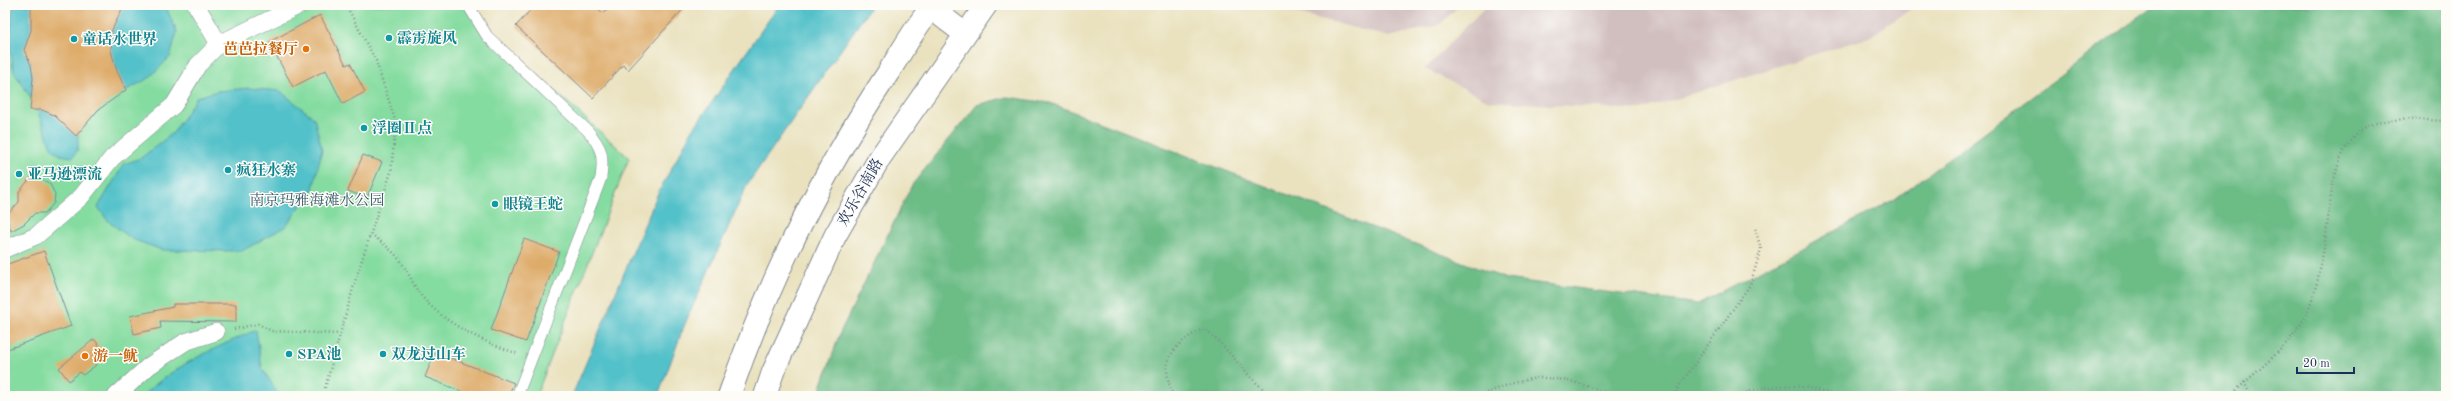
<svg xmlns="http://www.w3.org/2000/svg" width="2451" height="401" viewBox="0 0 2451 401" font-family="'Old Standard TT','Noto Serif SC',serif">
  <rect width="100%" height="100%" fill="#fdfcf7"/>
  <filter id="ink" filterUnits="userSpaceOnUse"><feTurbulence type="fractalNoise" baseFrequency=".025" numOctaves="2"/><feDisplacementMap in="SourceGraphic" scale="8" xChannelSelector="R" yChannelSelector="G"/><feConvolveMatrix kernelMatrix="1 2 1 2 8 2 1 2 1" color-interpolation-filters="sRGB"/></filter>
  <filter id="wash" filterUnits="userSpaceOnUse"><feTurbulence type="fractalNoise" baseFrequency=".012" numOctaves="4" result="noise"/><feDisplacementMap in="SourceGraphic" scale="16" xChannelSelector="R" yChannelSelector="G"/><feGaussianBlur stdDeviation="0.9" result="paint"/><feColorMatrix in="noise" values="0 0 0 0 0 0 0 0 0 0 0 0 0 0 0 0 0 1.4 0 .05"/><feComposite in="paint" operator="in"/></filter>
  <g filter="url(#wash)">
    <rect width="100%" height="100%" fill="#eae2bf"/>
    <!-- industrial -->
    <path fill="#d1bfbf" d="M1267,5H1460L1439,25L1389,37Z
      M1487,5H1917L1869,37L1641,110L1489,101L1425,69Z"/>
    <!-- green -->
    <path fill="#85dca0" stroke="#50867f" d="M5,5H474L491,33L629,158L536,396H5Z"/>
    <!-- forest -->
    <path fill="#6cbc86" stroke="#447672" d="M2155,5H2446V396H818L840,333L912,185L977,105L1007,97L1050,103L1506,279L1698,304L1895,199Z"/>
    <!-- water -->
    <path fill="#53c1c9" stroke="#377894" d="M14,5H165L177,32L170,57L149,78L108,100L78,129V149L73,157L60,155L51,147L35,104L14,72L10,48L11,21Z
      M779,5H872L747,185L684,326L658,396H572L658,193L692,131Z
      M249,88L280,91L314,118L322,150L313,189L286,226L242,251L162,250L132,239L108,221L98,207L124,164L141,158L174,132L197,97L218,91Z
      M256,330L262,368L279,396H142C177,364 213,349 256,330Z"/>
    <g id="blocks">
      <!-- building -->
      <path fill="#deac6b" d="M31,5H124L112,30L111,51L117,71L126,90L98,110L76,136L54,115L42,110H30L33,78L31,65L24,50L31,30Z
        M535,5H594L603,13L611,5H687L628,70L623,65L593,98L516,26Z
        M320,15L346,65L350,63L365,92L343,104L326,70L293,87L269,42Z
        M363,155L382,162L367,198L348,191Z
        M32,176L42,179L50,184L55,194L54,203L45,213H35L24,224L11,231L6,216L19,202V192Z
        M524,239L559,252L526,342L491,330Z
        M44,251L71,326L5,350V265Z
        M173,304H236V322L160,321L161,328L134,334L130,316L173,307Z
        M94,339L104,352L93,361L96,365L83,375L80,372L69,381L59,368Z
        M435,352L514,383L508,396H473L425,377Z"/>
    </g>
  </g>
  <g filter="url(#ink)">
    <use href="#blocks" fill-opacity="0" stroke="#82888e" stroke-width="1"/>
    <g fill="none" stroke-linecap="round" stroke-linejoin="round">
      <defs>
        <path id="service" d="M468,5L487,36L588,131C602,148 604,155 601,178L517,396"/>
        <path id="pedestrian" d="M196,5L219,44
          M5,249L36,236L81,197L112,158L174,105L198,65L219,44L300,5
          M116,396L149,366L185,342L216,332"/>
        <path id="tertiary" d="M927,5L965,34
          M729,396C769,281 820,175 888,73C902,51 916,26 933,5
          M765,396L773,372L835,236L879,159L986,5"/>
      </defs>
      <!-- service casing -->
      <use href="#service" stroke="#82888e" stroke-width="12"/>
      <!-- pedestrian casing -->
      <use href="#pedestrian" stroke="#82888e" stroke-width="18"/>
      <!-- tertiary casing -->
      <use href="#tertiary" stroke="#82888e" stroke-width="24"/>
      <!-- path -->
      <path stroke="#82888e" stroke-width="2.5" stroke-dasharray="1 3" stroke-linecap="butt" d="M371,234C382,243 394,251 402,263C410,275 414,288 424,299C448,326 485,342 518,354
        M234,329L258,324L272,331L340,334
        M2244,382L2251,396
        M325,388L356,278L391,172L396,123L376,61L346,5
        M1173,396C1170,388 1166,373 1167,365C1171,347 1190,334 1205,329C1229,349 1246,376 1271,396
        M1479,396C1496,389 1523,378 1542,378C1567,378 1591,387 1614,396
        M1675,396L1677,389L1750,285L1761,249L1755,228
        M1735,396C1772,383 1798,382 1835,396
        M2230,396C2254,373 2287,349 2303,320C2315,298 2320,271 2324,247C2331,211 2329,145 2368,126C2391,116 2422,120 2446,121"/>
      <!-- service -->
      <use href="#service" stroke="#fff" stroke-width="11"/>
      <!-- pedestrian -->
      <use href="#pedestrian" stroke="#fff" stroke-width="17"/>
      <!-- tertiary -->
      <use href="#tertiary" stroke="#fff" stroke-width="22"/>
    </g>
  </g>
  <!-- markers -->
  <g fill="#0f9aa8" stroke="#fdfcf7" stroke-width="1.5">
    <circle cx="389" cy="38" r="4"/>
    <circle cx="74" cy="39" r="4"/>
    <circle cx="364" cy="128" r="4"/>
    <circle cx="228" cy="170" r="4"/>
    <circle cx="19" cy="174" r="4"/>
    <circle cx="495" cy="204" r="4"/>
    <circle cx="289" cy="354" r="4"/>
    <circle cx="383" cy="354" r="4"/>
  </g>
  <g fill="#e8710a" stroke="#fdfcf7" stroke-width="1.5">
    <circle cx="306" cy="49" r="4"/>
    <circle cx="85" cy="356" r="4"/>
  </g>
  <g text-anchor="middle" stroke-width="3" stroke-linejoin="round" paint-order="stroke">
    <!-- culture labels -->
    <g font-size="15" font-weight="bold" fill="#0d838f" stroke="#fdfcf7" text-anchor="start">
      <text x="397" y="43">霹雳旋风</text>
      <text x="82" y="44">童话水世界</text>
      <text x="372" y="133">浮圈Ⅱ点</text>
      <text x="236" y="175">疯狂水寨</text>
      <text x="27" y="179">亚马逊漂流</text>
      <text x="503" y="209">眼镜王蛇</text>
      <text x="297" y="359">SPA池</text>
      <text x="391" y="359">双龙过山车</text>
    </g>
    <!-- food labels -->
    <g font-size="15" font-weight="bold" fill="#c56008" stroke="#fdfcf7" text-anchor="end">
      <text x="298" y="54">芭芭拉餐厅</text>
      <text x="93" y="361" text-anchor="start">游一鱿</text>
    </g>
    <!-- street labels -->
    <g font-size="15" fill="#1b2f5e" stroke="#fdfcf7">
      <text transform="translate(860 192) rotate(-60)" y="5">欢乐谷南路</text>
    </g>
    <!-- park labels -->
    <g font-size="15" fill="#365a6e" stroke="#fdfcf7">
      <text x="317" y="205">南京玛雅海滩水公园</text>
    </g>
  </g>
  <!-- margin -->
  <rect width="2451" height="401" fill="none" stroke="#fdfcf7" stroke-width="20"/>
  <!-- scale -->
  <path d="M2297 367v6h57v-6" fill="none" stroke="#1b2f5e" stroke-width="2"/>
  <text x="2303" y="367" font-size="12" fill="#1b2f5e" stroke="#fdfcf7" stroke-width="3" paint-order="stroke">20 m</text>
</svg>
